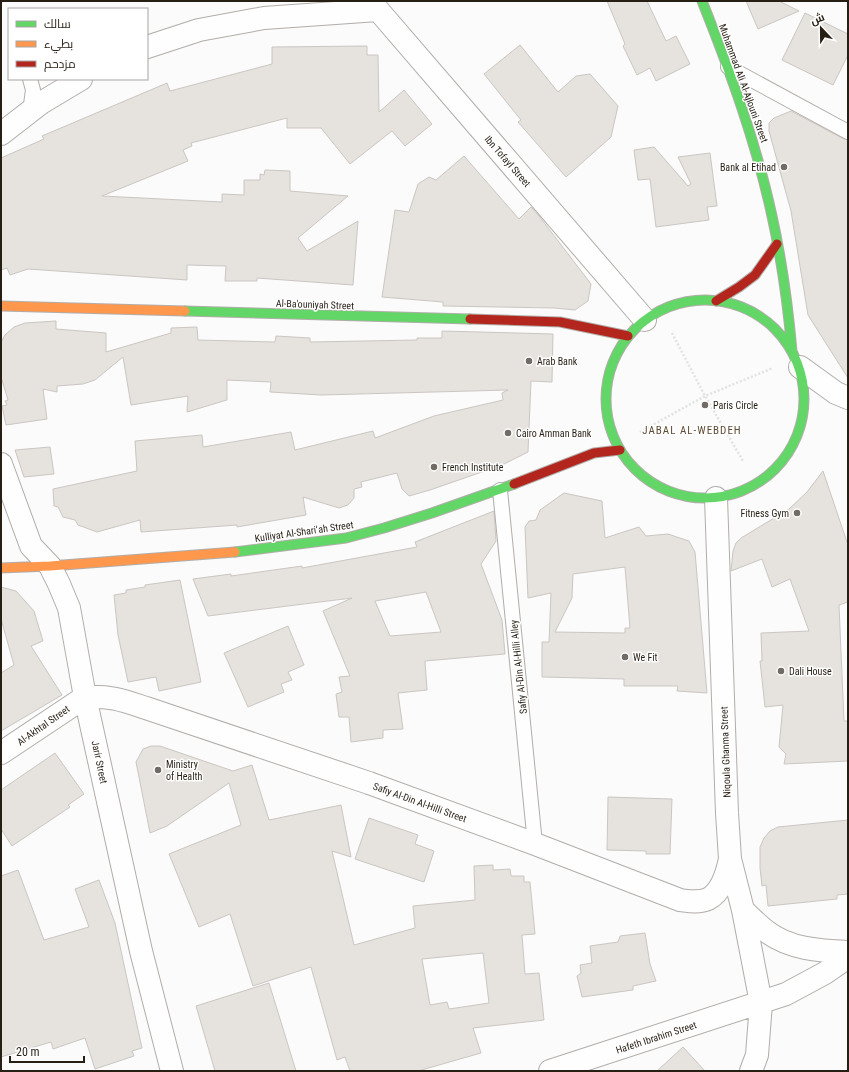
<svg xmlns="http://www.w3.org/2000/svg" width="849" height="1072" viewBox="0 0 849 1072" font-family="'Roboto Condensed',Cairo,sans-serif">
  <rect width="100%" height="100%" fill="#fbfbfb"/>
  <!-- building -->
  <path fill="#e6e2dd" stroke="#cbc6c2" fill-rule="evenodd" d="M607,1H647L666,41L676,36L690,64L656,81L650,68L637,75L623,46L625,44Z
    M746,1H779L799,11L758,29Z
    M805,13L848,34V55L833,85L782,60Z
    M520,45L558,92L576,76L590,74L618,106L611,137L566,177L518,122L521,120L484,74Z
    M367,46V55H378L379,112L404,90L432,124L405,146L392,131L350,164L321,128H287V118L191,143L192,146L183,150L188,161L102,196L222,202V194L244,195V180H260V174L264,175L265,170L290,171V191L348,196L298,238L307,251L358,221L353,285L257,278V281H225L226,266L187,265V280L28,269L10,275L7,268L1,270V158L44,139L42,136L167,83L170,91L272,64V47Z
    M791,111L844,139L848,140V378L808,315L791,211L769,131V123L774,118Z
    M654,147L688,186L691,184L678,157L710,153L717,206L707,207L709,220L656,227L650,179L638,180L634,150Z
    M464,156L519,219L531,207L539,216L591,284L588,301L575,310L554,308L443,306V302L382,297L395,210L409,212L418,184L429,177L436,180Z
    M56,321V329L106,333V352L171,333V328L197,327L198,340L275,342L276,336L310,338V342L417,340V338H442V331L553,334L552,382L531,381L528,452L502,465L430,490L409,496L402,489L397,473L361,482L362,487L354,489V498L348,505L339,508L303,497L306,515L237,527V525L141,532L140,520L97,532L78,525L75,520L63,517L58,507L54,506L53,489L137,471L135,441L202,435L203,447L291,432L295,450L373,431L375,438L434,416L503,400L502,393L508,390L321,395L270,392L271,382L227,380V400L187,412L188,396L131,405L123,357L95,380L83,384L57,386V392L43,389L47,419L6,425L2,406L7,405L5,401L8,400L1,377V342L5,335L14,327L25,323Z
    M50,447L54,474L24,477L15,450Z
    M823,471L848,545V602L839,605L844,721H848V761L784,764L786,754L779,747L783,705L765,707L760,661H762L761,633L809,631L790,579L772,587L762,559L731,571L733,551L736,543L741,538L789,509L807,492Z
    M564,493L602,501L605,538L639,527L646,536L668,534L689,541L695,552L707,693L677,691L678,686H624V679L542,677V642H549L551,593L528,598L525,527L529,521L536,520L540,510ZM625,567L630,628H625V633L555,632L572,598L573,574Z
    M494,511L496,541L481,564L502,620L505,654L425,661L427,690L398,693L403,729L383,730V738L351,742L349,717H339L336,694L342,692L339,677L350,676L323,611L352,598L208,616L193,579L231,574V576L302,566V568L417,547L415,542ZM426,592L441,632L390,636L375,601Z
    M180,580L201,682L159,691L156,677L128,682L118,635L114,595L126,593V590L145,587V585Z
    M1,587L16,591L34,611L43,641L31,646L62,695L1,731V673L14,665L1,619Z
    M288,626L304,665L288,672L292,680L281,684L284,692L248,707L224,653Z
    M151,746H160L233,771L252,765L269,820L341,805L351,857L332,851L354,945L415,928L413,906L475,900L474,866L493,865V870L510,869L511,876H524V882H530L535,934L522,935L525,974L539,973L544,1020L473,1028L481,1053L418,1071H350L345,1057L337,1060L311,967L253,986L230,914L199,927L169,854L241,825L229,783L167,826L150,833L136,762L143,749ZM483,953L489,1003L449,1009L447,1002L430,1005L422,959Z
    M55,753L84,794L68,805L70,807L12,846L1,829V790Z
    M608,797L672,799L670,854H646V851L607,850Z
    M369,818L418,835L415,844L434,851L424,882L355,859Z
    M848,820V894L837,895V899L768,906L766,885L762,886L760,868V847L764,838L770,831L778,827Z
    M18,870L44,940L89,927L75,889L99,880L115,923L142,1048L132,1051L134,1056L95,1069L85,1038L53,1049L51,1042L1,1057V876Z
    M645,933L650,964L656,981L633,986V990L582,997L577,976L581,973L580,965L592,963L590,946L618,942L620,936Z
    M269,983L296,1071H215L196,1006Z
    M683,1047L705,1071H657Z"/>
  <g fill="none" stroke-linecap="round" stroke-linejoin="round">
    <defs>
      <path id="lane" d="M728,67L848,132
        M30,79L33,90L30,112
        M500,490L535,844"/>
      <path id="street" d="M372,1L378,10L645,320
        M147,47L199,30L264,18L378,10
        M1,134L41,103L81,79
        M800,367L836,393L848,398
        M1,464L31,546L50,566L59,584L69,608L85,697L141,951L172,1071
        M716,498L727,813L730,859L743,910L761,1003L757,1055L751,1071
        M1,753L85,697C109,695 125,701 146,708L369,783L535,844L680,900C688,901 699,903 708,899C722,892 727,873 730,859
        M743,910C750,917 758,925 766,931C789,949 820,951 848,952
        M550,1071L786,994L825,973L848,957"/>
      <path id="fast" d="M702,1C730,71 756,142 772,216C782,261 788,306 792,351
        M606 399a99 99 0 1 1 198 0a99 99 0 1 1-198 0Z
        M185,311L470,319
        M235,552L346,538L384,528L432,513L514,484"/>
      <path id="slow" d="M1,306L185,311
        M1,568L50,566L235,552"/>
      <path id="jam" d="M716,301L739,287L755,275L777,244
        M470,319L560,322L628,336
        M514,484L594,453L620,450"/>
    </defs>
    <!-- lane casing -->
    <use href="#lane" stroke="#b1ada9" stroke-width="16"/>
    <!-- street casing -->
    <use href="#street" stroke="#b1ada9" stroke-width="24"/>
    <!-- fast casing -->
    <use href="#fast" stroke="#b1ada9" stroke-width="11"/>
    <!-- slow casing -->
    <use href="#slow" stroke="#b1ada9" stroke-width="11"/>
    <!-- jam casing -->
    <use href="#jam" stroke="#b1ada9" stroke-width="11"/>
    <!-- path -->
    <path stroke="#e2e2e1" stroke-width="2.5" stroke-dasharray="2 2" stroke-linecap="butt" d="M672,333L705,396L743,461
      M640,432L705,396L773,368"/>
    <!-- lane -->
    <use href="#lane" stroke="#fefefe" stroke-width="14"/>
    <!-- street -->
    <use href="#street" stroke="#fefefe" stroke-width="22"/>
    <!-- fast -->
    <use href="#fast" stroke="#63d668" stroke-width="9"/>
    <!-- slow -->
    <use href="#slow" stroke="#ff974d" stroke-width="9"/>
    <!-- jam -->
    <use href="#jam" stroke="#b3261e" stroke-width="9"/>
  </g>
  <!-- markers -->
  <g fill="#716b65" stroke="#fff" stroke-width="1.5">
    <circle cx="784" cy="167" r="4"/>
    <circle cx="529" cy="361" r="4"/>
    <circle cx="705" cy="405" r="4"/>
    <circle cx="508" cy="433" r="4"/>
    <circle cx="434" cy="467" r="4"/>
    <circle cx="797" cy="513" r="4"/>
    <circle cx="625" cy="657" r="4"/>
    <circle cx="781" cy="671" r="4"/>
    <circle cx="158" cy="770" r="4"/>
  </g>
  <g text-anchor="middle" stroke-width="3" stroke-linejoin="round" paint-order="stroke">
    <!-- street labels -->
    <g font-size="10" fill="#271e14" stroke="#fff">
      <text transform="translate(744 83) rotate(70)" y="4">Muhammad Ali Al-Ajlouni Street</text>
      <text transform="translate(508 161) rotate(49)" y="4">Ibn Tofayl Street</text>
      <text transform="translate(315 304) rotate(2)" y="4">Al-Ba'ouniyah Street</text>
      <text transform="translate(304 531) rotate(-8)" y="4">Kulliyat Al-Shariʻah Street</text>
      <text transform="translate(518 667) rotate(-96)" y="4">Safiy Al-Din Al-Hilli Alley</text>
      <text transform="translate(43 725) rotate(-35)" y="4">Al-Akhtal Street</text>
      <text transform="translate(725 752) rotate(-92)" y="4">Niqoula Ghanma Street</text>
      <text transform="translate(100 762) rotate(78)" y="4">Jarir Street</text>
      <text transform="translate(420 802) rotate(20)" y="4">Safiy Al-Din Al-Hilli Street</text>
      <text transform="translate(656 1037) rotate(-18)" y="4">Hafeth Ibrahim Street</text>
    </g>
    <!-- poi labels -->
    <g font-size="10" fill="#271e14" stroke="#fff" text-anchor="start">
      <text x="776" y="171" text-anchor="end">Bank al Etihad</text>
      <text x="537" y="365">Arab Bank</text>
      <text x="713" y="409">Paris Circle</text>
      <text x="516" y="437">Cairo Amman Bank</text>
      <text x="442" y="471">French Institute</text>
      <text x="789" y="517" text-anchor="end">Fitness Gym</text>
      <text x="633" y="661">We Fit</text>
      <text x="789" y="675">Dali House</text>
      <text x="166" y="768">Ministry<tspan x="166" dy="12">of Health</tspan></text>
    </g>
    <!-- neighbourhood labels -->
    <g font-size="11" letter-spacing="1" fill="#5f4a34" stroke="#fff">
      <text x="692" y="434">JABAL AL-WEBDEH</text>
    </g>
  </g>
  <!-- border -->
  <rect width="849" height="1072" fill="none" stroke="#271e14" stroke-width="4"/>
  <!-- legend -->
  <rect x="8" y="8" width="140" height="72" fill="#ffffff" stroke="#a9a5a1"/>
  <rect x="16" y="21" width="20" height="6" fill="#63d668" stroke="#a9a5a1"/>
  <text x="44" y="28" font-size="12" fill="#271e14">سالك</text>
  <rect x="16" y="41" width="20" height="6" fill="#ff974d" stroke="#a9a5a1"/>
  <text x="44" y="48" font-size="12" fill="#271e14">بطيء</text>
  <rect x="16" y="61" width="20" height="6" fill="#b3261e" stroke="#a9a5a1"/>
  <text x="44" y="68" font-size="12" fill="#271e14">مزدحم</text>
  <!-- north arrow -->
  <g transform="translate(821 28) rotate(338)" stroke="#ffffff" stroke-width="3" paint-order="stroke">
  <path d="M0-3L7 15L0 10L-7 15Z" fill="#271e14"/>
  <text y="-6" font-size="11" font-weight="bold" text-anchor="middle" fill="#271e14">ش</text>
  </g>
  <!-- scale -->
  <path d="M10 1056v6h74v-6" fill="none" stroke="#271e14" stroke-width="2"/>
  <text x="16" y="1056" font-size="12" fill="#271e14" stroke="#ffffff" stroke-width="3" paint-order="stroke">20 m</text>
</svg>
